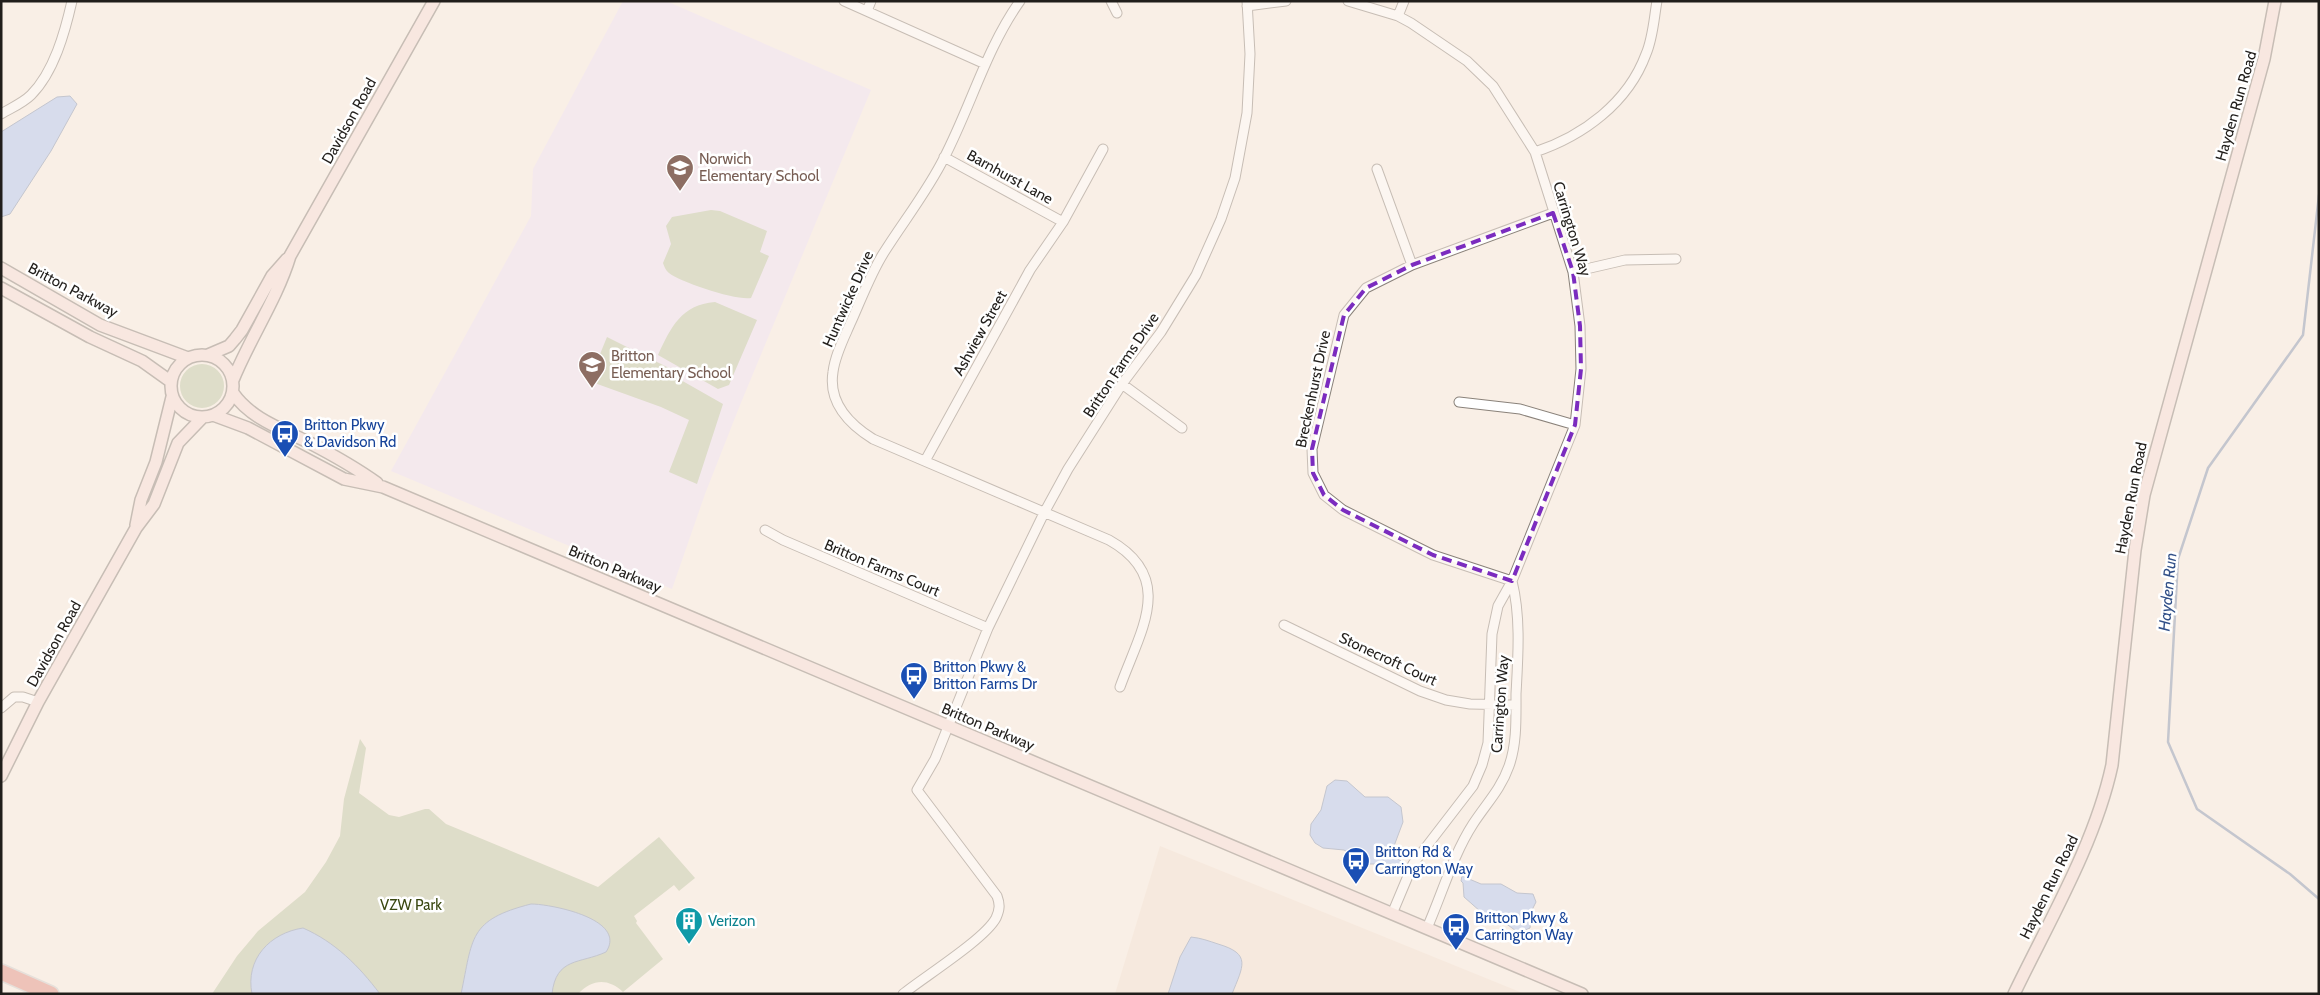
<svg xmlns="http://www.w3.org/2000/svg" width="2320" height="995" viewBox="0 0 2320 995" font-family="Cabin,sans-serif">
  <rect width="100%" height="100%" fill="#f9efe6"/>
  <!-- built -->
  <path fill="#f2e2d4" d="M1160,846L1525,994H1115Z"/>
  <!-- education -->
  <path fill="#ede2f7" d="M623,1H666L871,90L740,405L705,494L672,589L391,471L531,216L533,169Z"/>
  <!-- green -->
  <path fill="#bcc7a6" d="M711,210L720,211L767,231L760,252L769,256L751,298C737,301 680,282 669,273C666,271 664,266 663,263L671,244L666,226L672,217Z
    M715,302L757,320L729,385L718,389L658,355C671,327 681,305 715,302Z
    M607,337L671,369L672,375L723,404L697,484L669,472L689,420L661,407L589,381Z
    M180 386a22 22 0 1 1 44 0a22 22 0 1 1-44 0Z
    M360,739L366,748L359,793L389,815L399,817L425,809H429L446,824L598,887L659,837L695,878L679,891L674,885L634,916L637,921L636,923L663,959L623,992C608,978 592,979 578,994H212L237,956L258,931L305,892L326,862L340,836L344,799Z"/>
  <!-- water -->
  <path fill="#adc6f3" stroke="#8394b2" d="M70,96L77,104L51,151L10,214L1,217V132L57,97Z
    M1335,780L1347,781L1365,797H1388L1401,807L1403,822L1391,854L1401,861L1398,867L1388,864H1367L1344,850L1323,848L1315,843L1310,835L1311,824L1321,810L1327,786Z
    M1462,876L1481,884H1501L1517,893L1533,894L1536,902L1532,910L1530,928L1519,933L1505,923L1489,919L1464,897L1463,883L1461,881Z
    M531,904C551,904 628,919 606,952C580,964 556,957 552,994H461C473,938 468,920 531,904Z
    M303,928C335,942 359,966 380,994H252C245,959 270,933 303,928Z
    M1191,937C1201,938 1209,941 1218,944C1252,954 1243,966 1232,994H1168L1180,957Z"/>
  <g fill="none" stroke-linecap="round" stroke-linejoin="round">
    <!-- stream -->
    <path stroke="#8394b2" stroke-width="2.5" d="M2319,195L2303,335L2208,468L2178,559L2168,742L2197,809L2290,874L2319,899"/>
    <defs>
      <path id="street" d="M844,1L985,64
        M1020,1C986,49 971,106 944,158C927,192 903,222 883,254C870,275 861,300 851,322C844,338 835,355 833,372C828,403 849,424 873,439L1109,540C1177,578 1140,631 1120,687
        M1111,1L1117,13
        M1348,1L1398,16L1411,23L1467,61L1493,86L1535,152L1573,272L1580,326L1581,369L1575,425L1512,581L1498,606L1492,634L1488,743L1482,765L1473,786L1413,864L1392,914
        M1247,6L1286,1
        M867,11L871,1
        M1398,16L1404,1
        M1,114C11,108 23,103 31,95C54,72 65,32 72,1
        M1535,152C1583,136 1628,103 1646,54C1653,38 1654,18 1657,1
        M944,157L1063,222
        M1377,169L1412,265
        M1573,272L1625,260L1676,259
        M1122,384L1182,428
        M1459,402L1520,409L1575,425
        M925,461L1030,270L1063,222L1103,149
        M765,530L783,540L988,628
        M1512,581L1433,555L1343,510L1324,495L1313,473L1312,449L1344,315L1366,288L1412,265L1553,213
        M1284,625L1420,691L1446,700L1470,704L1516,705
        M1,708L14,697H23L38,702
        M1427,928C1442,894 1453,855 1473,824C1486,804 1501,789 1509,766C1517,744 1516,718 1516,694C1518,657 1521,617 1512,581
        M903,994C924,977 985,939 996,918C1000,909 1000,904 997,896L917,790L935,759L988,628L1044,513L1068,469L1122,384L1161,332L1196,275L1221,219L1235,178L1247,113L1250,54L1247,1"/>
      <path id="secondary" d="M1,268L100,325L188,358
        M1,288L90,337L142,361L170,381
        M171 386a31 31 0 1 1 62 0a31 31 0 1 1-62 0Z
        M208,355L229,346L235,339L242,330L272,276L287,259
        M233,380C250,338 277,299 290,256L434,1
        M233,393C251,419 282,429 310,443C333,455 356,468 377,483
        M213,415L248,428L344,479L383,487L1582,994
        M136,525L141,500L156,462L172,397
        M1,776L38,702L136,528L154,504L178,443L202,418
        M2014,994C2049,921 2095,844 2112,765L2135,550L2144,495L2264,59L2275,1"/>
      <path id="highway" d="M1,972L51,994"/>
    </defs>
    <!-- street casing -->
    <use href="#street" stroke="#8a827a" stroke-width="11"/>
    <!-- secondary casing -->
    <use href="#secondary" stroke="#8a827a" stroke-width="14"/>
    <!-- highway casing -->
    <use href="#highway" stroke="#cececd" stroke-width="18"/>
    <!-- street -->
    <use href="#street" stroke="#fff" stroke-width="9"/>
    <!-- secondary -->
    <use href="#secondary" stroke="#f6ddda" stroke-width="11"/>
    <!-- highway -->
    <use href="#highway" stroke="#e18f83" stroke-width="15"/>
  </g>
  <!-- marked area -->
  <path d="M0 0H2320V995H0ZM1553,213L1573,272L1580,326L1581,369L1575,425L1512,581L1433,555L1343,510L1324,495L1313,473L1312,449L1344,315L1366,288L1412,265Z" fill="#f9efe6" fill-opacity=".55" fill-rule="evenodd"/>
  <path fill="none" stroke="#7b2cbf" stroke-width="4" stroke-dasharray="10 6" stroke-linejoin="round" d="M1553,213L1573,272L1580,326L1581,369L1575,425L1512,581L1433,555L1343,510L1324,495L1313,473L1312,449L1344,315L1366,288L1412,265Z"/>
  <!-- icons -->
  <defs>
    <symbol id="school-pin" viewBox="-11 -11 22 30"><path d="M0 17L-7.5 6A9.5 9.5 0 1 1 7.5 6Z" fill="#8d6e63" stroke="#fff"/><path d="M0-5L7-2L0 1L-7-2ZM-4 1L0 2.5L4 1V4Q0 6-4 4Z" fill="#fff"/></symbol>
    <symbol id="bus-pin" viewBox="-11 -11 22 30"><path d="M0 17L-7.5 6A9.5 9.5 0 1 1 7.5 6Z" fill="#1a4fb4" stroke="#fff"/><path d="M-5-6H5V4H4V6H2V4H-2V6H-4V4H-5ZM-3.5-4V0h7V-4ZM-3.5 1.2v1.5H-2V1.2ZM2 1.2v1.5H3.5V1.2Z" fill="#fff"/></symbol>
    <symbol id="building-pin" viewBox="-11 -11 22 30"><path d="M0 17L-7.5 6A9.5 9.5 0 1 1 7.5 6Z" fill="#0f9aa8" stroke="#fff"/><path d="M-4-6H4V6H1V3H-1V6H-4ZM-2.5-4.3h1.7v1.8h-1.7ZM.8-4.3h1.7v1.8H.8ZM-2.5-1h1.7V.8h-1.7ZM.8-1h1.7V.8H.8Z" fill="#fff"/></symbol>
  </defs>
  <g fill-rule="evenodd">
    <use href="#school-pin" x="664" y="152" width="32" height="43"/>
    <use href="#school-pin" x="576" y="349" width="32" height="43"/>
    <use href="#bus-pin" x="269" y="418" width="32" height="43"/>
    <use href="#bus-pin" x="898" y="660" width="32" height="43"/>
    <use href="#bus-pin" x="1340" y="845" width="32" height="43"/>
    <use href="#building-pin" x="673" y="905" width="32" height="43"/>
    <use href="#bus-pin" x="1440" y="911" width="32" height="43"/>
  </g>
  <g text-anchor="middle" stroke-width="5" stroke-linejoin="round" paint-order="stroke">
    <!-- street labels -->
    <g font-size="15" fill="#211e1b" stroke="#fff">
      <text transform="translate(2236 106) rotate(-74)" y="5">Hayden Run Road</text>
      <text transform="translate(349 121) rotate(-61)" y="5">Davidson Road</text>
      <text transform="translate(1010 177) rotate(29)" y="5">Barnhurst Lane</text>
      <text transform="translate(1572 229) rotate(73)" y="5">Carrington Way</text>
      <text transform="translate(73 290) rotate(28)" y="5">Britton Parkway</text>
      <text transform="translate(848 299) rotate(-66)" y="5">Huntwicke Drive</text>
      <text transform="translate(980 333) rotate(-61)" y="5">Ashview Street</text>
      <text transform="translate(1121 365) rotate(-56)" y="5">Britton Farms Drive</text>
      <text transform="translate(1313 389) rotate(-78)" y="5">Breckenhurst Drive</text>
      <text transform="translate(2131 498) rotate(-79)" y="5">Hayden Run Road</text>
      <text transform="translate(882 568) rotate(23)" y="5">Britton Farms Court</text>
      <text transform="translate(615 569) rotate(23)" y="5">Britton Parkway</text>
      <text transform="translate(54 644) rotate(-61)" y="5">Davidson Road</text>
      <text transform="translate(1388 659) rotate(25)" y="5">Stonecroft Court</text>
      <text transform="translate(1500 704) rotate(-86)" y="5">Carrington Way</text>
      <text transform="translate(988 727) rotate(23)" y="5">Britton Parkway</text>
      <text transform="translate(2049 887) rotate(-64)" y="5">Hayden Run Road</text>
    </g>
    <!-- education labels -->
    <g font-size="15" fill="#785e54" stroke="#fff" text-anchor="start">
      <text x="699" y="164">Norwich<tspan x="699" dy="17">Elementary School</tspan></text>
      <text x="611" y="361">Britton<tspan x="611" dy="17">Elementary School</tspan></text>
    </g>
    <!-- transit labels -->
    <g font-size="15" fill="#164399" stroke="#fff" text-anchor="start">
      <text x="304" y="430">Britton Pkwy<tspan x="304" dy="17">&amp; Davidson Rd</tspan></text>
      <text x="933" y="672">Britton Pkwy &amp;<tspan x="933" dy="17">Britton Farms Dr</tspan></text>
      <text x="1375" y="857">Britton Rd &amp;<tspan x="1375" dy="17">Carrington Way</tspan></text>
      <text x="1475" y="923">Britton Pkwy &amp;<tspan x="1475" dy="17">Carrington Way</tspan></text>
    </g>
    <!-- park labels -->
    <g font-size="15" fill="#3a4811" stroke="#fff">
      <text x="411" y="910">VZW Park</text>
    </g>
    <!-- culture labels -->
    <g font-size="15" fill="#0d838f" stroke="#fff" text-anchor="start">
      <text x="708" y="926">Verizon</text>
    </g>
    <!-- water labels -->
    <g font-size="16" font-style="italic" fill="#325088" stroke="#fff">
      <text transform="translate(2167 592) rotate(-85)" y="6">Hayden Run</text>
    </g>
  </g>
  <!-- border -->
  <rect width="2320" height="995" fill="none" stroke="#211e1b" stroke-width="5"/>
</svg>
